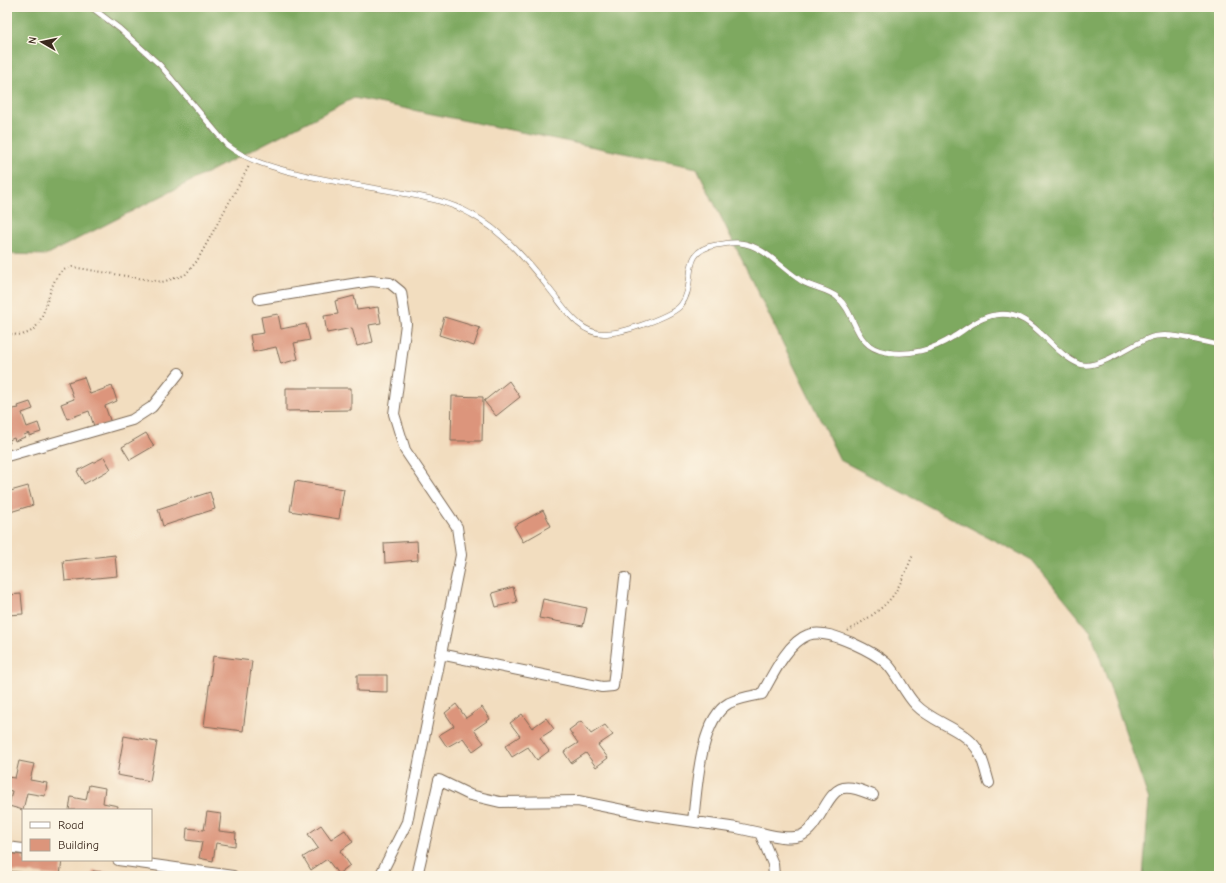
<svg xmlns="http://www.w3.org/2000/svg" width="1226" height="883" viewBox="0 0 1226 883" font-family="'Comic Neue',sans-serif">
  <rect width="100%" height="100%" fill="#fcf5e5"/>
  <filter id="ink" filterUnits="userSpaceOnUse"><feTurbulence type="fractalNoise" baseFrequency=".025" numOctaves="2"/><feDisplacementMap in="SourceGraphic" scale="8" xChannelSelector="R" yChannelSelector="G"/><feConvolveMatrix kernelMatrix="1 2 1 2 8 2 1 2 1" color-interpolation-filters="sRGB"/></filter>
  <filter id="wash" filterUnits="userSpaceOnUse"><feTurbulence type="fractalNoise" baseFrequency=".012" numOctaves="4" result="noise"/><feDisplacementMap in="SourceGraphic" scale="16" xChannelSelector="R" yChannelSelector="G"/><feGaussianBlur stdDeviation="0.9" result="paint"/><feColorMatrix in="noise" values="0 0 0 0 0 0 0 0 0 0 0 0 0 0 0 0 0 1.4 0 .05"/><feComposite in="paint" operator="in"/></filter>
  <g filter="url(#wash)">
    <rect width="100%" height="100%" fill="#f2ddbf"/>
    <!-- forest -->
    <path fill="#7ea960" stroke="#5c6a3f" d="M7,7H1219V876H1143L1149,800L1091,632L1032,560L840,460L697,168L354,98L46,255L7,254Z"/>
    <g id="blocks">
      <!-- building -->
      <path fill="#dc957b" d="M354,296L357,310L378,307L381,323L369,325L373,342L357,346L352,328L327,333L324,316L338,314L335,301Z
        M278,314L281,329L306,324L310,340L294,343L298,359L281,364L276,347L253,352L250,335L264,333L261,317Z
        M444,317L480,328L474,346L439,335Z
        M84,377L90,394L112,386L117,401L105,406L111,423L95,429L89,411L67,419L61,404L74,399L68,382Z
        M509,381L520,397L496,416L484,401Z
        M286,388H351V410L286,411Z
        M452,396L483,397L482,441H451Z
        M30,402L33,409L22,413L27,427L38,423L41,432L29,436V433L24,435L25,437L15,441L14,438L9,440L10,443L7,444V410L19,408L18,406Z
        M146,433L154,446L130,460L122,447Z
        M104,457L111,469L84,484L77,471Z
        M295,481L344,489L339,519L290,511Z
        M28,486L33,505L7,513V492Z
        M210,492L215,509L163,526L158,509Z
        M543,510L551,526L523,542L514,526Z
        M417,541L418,560L385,563L384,543Z
        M115,555L117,576L65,581L63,561Z
        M513,587L517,602L496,607L492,593Z
        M21,594L23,614L7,615V595Z
        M543,599L587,608L583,626L539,618Z
        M213,656L252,661L243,731L204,726Z
        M357,675H387V692L357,691Z
        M456,704L466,718L482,707L490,719L474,730L484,743L473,751L463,738L447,747L439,735L454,726L445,713Z
        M522,714L532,728L546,718L554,729L540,738L549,751L537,760L528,747L512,757L505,746L520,736L510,723Z
        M581,721L591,734L605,725L613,735L598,745L608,758L596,767L586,753L571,763L564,752L578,743L569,730Z
        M124,736L157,742L150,781L117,775Z
        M19,761L34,764L30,780L47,783L45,796L27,793L23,810L9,806L12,791L7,790V777L15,778Z
        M89,785L105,788L103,803L118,806L117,810H69L71,797L86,800Z
        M207,812L221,814L219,831L236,833L235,846L216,843L213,861L199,858L202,842L186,840L187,828L204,830Z
        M321,825L331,839L345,830L353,842L340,851L350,865L338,874L327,859L311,870L303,857L318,848L308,834Z
        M7,853L23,855V860H62L60,876L7,871Z
        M93,871L129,875V876H92Z"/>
    </g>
  </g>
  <g filter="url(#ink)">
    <use href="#blocks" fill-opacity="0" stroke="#7b6956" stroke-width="1"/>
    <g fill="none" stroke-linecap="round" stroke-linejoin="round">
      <defs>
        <path id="service" d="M91,7L120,29L160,65L227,145C245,159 265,165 287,171C321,180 356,185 391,191C418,196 446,200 471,214C503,231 529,263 551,291C560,302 568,315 578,323C587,331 598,335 610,333C625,332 673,316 681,305C698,283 678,251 716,245C724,244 733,242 740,243C766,246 783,271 805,283C815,288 829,290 837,297C858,315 852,346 886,352C909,356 933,350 953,337C966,329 980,317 995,315C1033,308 1048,351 1079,364C1098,371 1130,345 1149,338C1167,331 1200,341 1219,345"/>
        <path id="minor" d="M259,299L371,281L390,283L401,292L406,324L394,414L405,450L457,527L461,555L407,822L380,876
          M7,456L132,420L152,407L179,373
          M440,654L602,687L613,686L625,578
          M693,821C697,790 699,720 729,703C739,698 751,696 762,694C772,676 788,642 808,635C821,630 840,638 852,643C863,648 876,654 886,663C897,673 904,693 916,705C933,723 963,728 977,749C983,758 986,773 989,783
          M760,833C772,835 788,840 800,836C819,829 826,792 843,788C853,786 865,792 873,795
          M7,847L23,849
          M118,860L233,876
          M417,876L439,780L470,795L500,802L578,801L647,815L737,828L760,833L773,864L774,876"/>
      </defs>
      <!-- service casing -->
      <use href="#service" stroke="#7b6956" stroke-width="6"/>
      <!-- minor casing -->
      <use href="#minor" stroke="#7b6956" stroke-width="12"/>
      <!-- path -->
      <path stroke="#7b6956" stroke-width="2" stroke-dasharray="1 3" stroke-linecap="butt" d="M7,333C50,345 41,292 61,272C64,269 69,268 72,267L162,282L185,275L197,261L249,166
        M848,631C866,619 887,608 897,589C903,579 908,566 913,555"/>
      <!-- service -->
      <use href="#service" stroke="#fff" stroke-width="5"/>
      <!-- minor -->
      <use href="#minor" stroke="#fff" stroke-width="10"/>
    </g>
  </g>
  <!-- margin -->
  <rect width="1226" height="883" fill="none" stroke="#fcf5e5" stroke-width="24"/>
  <!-- legend -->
  <rect x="22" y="809" width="130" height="52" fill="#fcf5e5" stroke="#afa495"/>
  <rect x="30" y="822" width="20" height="6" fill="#ffffff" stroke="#afa495"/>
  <text x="58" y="829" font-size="12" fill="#3b2a1e">Road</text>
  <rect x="30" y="839" width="20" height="12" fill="#dc957b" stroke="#afa495"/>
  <text x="58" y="849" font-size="12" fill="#3b2a1e">Building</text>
  <!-- north arrow -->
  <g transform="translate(42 42) rotate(279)" stroke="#fcf5e5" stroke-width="3" paint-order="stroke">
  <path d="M0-3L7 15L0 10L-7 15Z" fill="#3b2a1e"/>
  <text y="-6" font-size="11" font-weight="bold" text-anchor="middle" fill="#3b2a1e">N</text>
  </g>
</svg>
